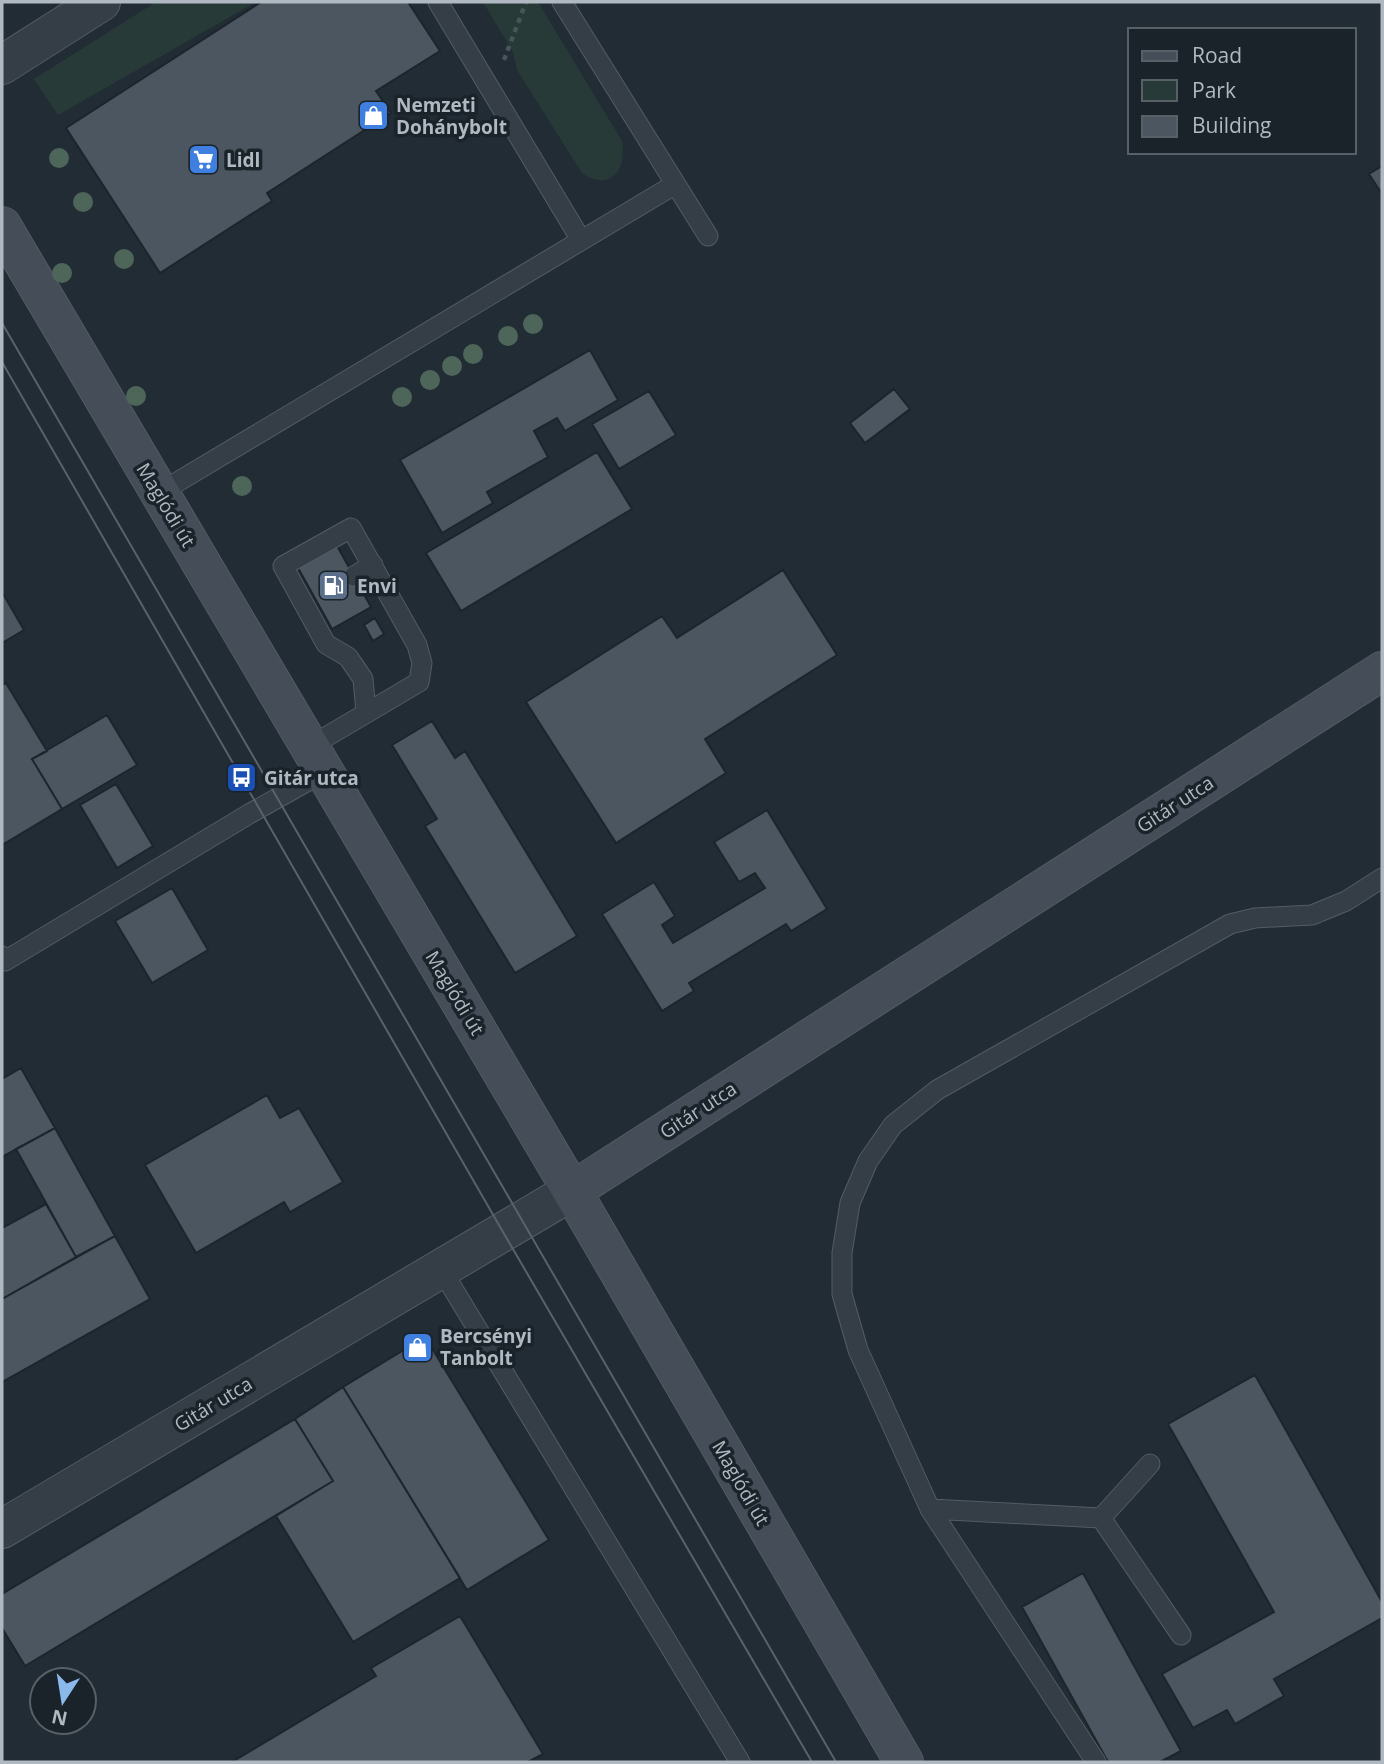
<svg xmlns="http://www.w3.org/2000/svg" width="1384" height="1764" viewBox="0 0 1384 1764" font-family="'Open Sans',sans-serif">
  <rect width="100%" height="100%" fill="#222c35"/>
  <!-- green -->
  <path fill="#273a38" d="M156,2H256L58,115L34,79Z
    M483,2H538L622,141C627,170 611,192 582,173L517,70L513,52Z"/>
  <!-- building -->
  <path fill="#4b5660" stroke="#1d252c" stroke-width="2" d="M261,2H408L440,51L376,91L391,113L267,193L272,201L160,273L66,128Z
    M1382,166V194L1369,174Z
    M590,350L618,400L565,431L557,418L534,431L548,457L487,492L493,503L442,533L400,460Z
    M894,389L910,409L865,443L850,423Z
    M649,391L676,435L619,469L592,424Z
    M597,452L632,509L461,611L426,553Z
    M336,544L371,607L332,629L297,566Z
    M783,570L837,655L705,739L726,773L616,843L526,702L662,616L677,638Z
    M2,592L24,630L2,643Z
    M375,618L384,634L373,641L364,625Z
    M6,683L47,751L32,759L62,809L2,845V685Z
    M107,715L137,765L62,809L32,759Z
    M432,721L455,758L465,751L577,936L515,973L425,826L437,819L392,745Z
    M116,784L153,846L117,868L80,805Z
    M767,810L827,909L791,931L786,924L689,983L694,991L662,1011L602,914L654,882L675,916L662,925L673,943L765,888L755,873L739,882L714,842Z
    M172,888L208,950L152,983L115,921Z
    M21,1068L55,1128L2,1157V1079Z
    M267,1095L280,1118L299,1108L343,1182L290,1212L284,1202L196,1253L145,1165Z
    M55,1128L115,1236L76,1257L16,1149Z
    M46,1204L76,1257L2,1299V1228Z
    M115,1236L150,1299L2,1382V1299Z
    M425,1337L549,1540L467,1590L343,1387Z
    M1255,1375L1382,1602V1618L1274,1679L1284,1696L1235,1724L1227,1710L1193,1728L1162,1674L1274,1612L1168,1424Z
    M343,1387L460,1578L353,1642L276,1516L333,1481L295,1419Z
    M295,1419L333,1481L25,1666L2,1628V1594Z
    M1083,1573L1181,1751L1160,1762H1108L1022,1607Z
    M460,1616L543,1754L528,1762H232L376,1676L371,1668Z"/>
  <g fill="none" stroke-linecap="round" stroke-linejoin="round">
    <defs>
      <path id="lane" d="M438,2L581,240
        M562,2L708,236
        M159,493L674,185
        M354,576L373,565
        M309,747L419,682L422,663L417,645L351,528L283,566L326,644L348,657L363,679L366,713
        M2,956L5,961L249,814L324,772
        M441,1269L740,1762
        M930,1509L1101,1518L1181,1635
        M1101,1518L1150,1464
        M1096,1762L930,1509L858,1350L842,1294V1253L850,1203L868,1161L893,1125L937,1090L1230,924L1255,918L1312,915L1346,901L1382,878"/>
      <path id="street" d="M2,65L101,2
        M2,1529L572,1191"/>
      <path id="secondary" d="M2,226L572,1191L904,1762
        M572,1191L1382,671"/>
    </defs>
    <!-- lane casing -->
    <use href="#lane" stroke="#535c63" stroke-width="21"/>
    <!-- street casing -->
    <use href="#street" stroke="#535c63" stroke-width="40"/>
    <!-- secondary casing -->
    <use href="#secondary" stroke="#535c63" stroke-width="40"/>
    <!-- path -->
    <path stroke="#465757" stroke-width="4.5" stroke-dasharray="5 5" stroke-linecap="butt" d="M504,60L526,2"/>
    <!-- lane -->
    <use href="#lane" stroke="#353e46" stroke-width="19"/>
    <!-- street -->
    <use href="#street" stroke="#353e46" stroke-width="38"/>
    <!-- secondary -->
    <use href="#secondary" stroke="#444d58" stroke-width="38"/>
    <!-- tram -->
    <path stroke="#58626c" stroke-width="2" d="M2,323L836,1762
      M2,362L503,1232L812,1762"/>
  </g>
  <!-- trees -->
  <g fill="#4d6659">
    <circle cx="59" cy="158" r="10"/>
    <circle cx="83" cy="202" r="10"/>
    <circle cx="124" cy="259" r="10"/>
    <circle cx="62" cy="273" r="10"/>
    <circle cx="533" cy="324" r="10"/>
    <circle cx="508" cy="336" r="10"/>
    <circle cx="473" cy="354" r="10"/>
    <circle cx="452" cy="366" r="10"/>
    <circle cx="430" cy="380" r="10"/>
    <circle cx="136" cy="396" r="10"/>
    <circle cx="402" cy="397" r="10"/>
    <circle cx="242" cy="486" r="10"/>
  </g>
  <!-- icons -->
  <defs>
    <symbol id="shop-square" viewBox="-11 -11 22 22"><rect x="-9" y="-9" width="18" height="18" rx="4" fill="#3f7fe0" stroke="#1b232a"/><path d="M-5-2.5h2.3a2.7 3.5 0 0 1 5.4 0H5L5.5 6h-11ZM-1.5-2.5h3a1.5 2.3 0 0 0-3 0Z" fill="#fff"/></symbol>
    <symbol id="supermarket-square" viewBox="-11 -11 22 22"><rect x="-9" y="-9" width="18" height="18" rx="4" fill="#3f7fe0" stroke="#1b232a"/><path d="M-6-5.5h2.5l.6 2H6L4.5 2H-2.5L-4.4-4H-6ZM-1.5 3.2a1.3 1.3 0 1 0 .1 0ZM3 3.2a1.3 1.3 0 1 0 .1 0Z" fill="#fff"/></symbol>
    <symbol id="fuel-square" viewBox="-11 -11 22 22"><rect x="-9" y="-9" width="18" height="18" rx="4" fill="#5c6f8a" stroke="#1b232a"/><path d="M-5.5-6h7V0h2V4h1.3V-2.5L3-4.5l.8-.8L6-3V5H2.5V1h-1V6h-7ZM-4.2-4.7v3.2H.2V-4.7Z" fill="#fff"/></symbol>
    <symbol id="bus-square" viewBox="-11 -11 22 22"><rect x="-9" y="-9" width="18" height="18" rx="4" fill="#1a4fb4" stroke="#1b232a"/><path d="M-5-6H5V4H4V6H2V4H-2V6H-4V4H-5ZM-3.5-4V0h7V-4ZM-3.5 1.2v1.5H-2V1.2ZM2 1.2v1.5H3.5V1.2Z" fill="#fff"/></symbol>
  </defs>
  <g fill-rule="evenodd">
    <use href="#shop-square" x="356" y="98" width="35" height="35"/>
    <use href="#supermarket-square" x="186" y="142" width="35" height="35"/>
    <use href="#fuel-square" x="316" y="568" width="35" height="35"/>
    <use href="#bus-square" x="224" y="760" width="35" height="35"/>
    <use href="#shop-square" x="400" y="1330" width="35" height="35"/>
  </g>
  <g text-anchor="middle" stroke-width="7" stroke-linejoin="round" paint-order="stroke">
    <!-- poi labels -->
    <g font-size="19" font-weight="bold" fill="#b0b9c2" stroke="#1b232a" text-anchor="start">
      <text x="396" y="112">Nemzeti<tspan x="396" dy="22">Dohánybolt</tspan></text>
      <text x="226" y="167">Lidl</text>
      <text x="357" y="593">Envi</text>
      <text x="264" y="785">Gitár utca</text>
      <text x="440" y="1343">Bercsényi<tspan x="440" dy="22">Tanbolt</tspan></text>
    </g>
    <!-- street labels -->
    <g font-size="19" fill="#b0b9c2" stroke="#1b232a">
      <text transform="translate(166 505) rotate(59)" y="7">Maglódi út</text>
      <text transform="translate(1175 804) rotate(-33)" y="7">Gitár utca</text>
      <text transform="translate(455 993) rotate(59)" y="7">Maglódi út</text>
      <text transform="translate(698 1110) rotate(-33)" y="7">Gitár utca</text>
      <text transform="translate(213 1404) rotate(-31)" y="7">Gitár utca</text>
      <text transform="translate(741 1483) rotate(60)" y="7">Maglódi út</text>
    </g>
  </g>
  <!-- border -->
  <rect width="1384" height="1764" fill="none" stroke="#b0b9c2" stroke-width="7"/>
  <!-- legend -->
  <rect x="1128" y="28" width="228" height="126" fill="#1b232a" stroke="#575f67" stroke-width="2"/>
  <rect x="1142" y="51" width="35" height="10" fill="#444d58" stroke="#575f67" stroke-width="2"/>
  <text x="1192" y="63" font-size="21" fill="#b0b9c2">Road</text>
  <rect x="1142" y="80" width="35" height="21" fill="#273a38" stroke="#575f67" stroke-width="2"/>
  <text x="1192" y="98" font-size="21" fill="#b0b9c2">Park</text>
  <rect x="1142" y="116" width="35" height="21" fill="#4b5660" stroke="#575f67" stroke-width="2"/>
  <text x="1192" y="133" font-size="21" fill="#b0b9c2">Building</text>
  <!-- north arrow -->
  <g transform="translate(63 1701) rotate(192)"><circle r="33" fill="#1b232a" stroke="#575f67" stroke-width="2"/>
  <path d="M0-5L12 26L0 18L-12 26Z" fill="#8bb9ec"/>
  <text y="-10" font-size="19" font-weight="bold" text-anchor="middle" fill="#b0b9c2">N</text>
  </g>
</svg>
